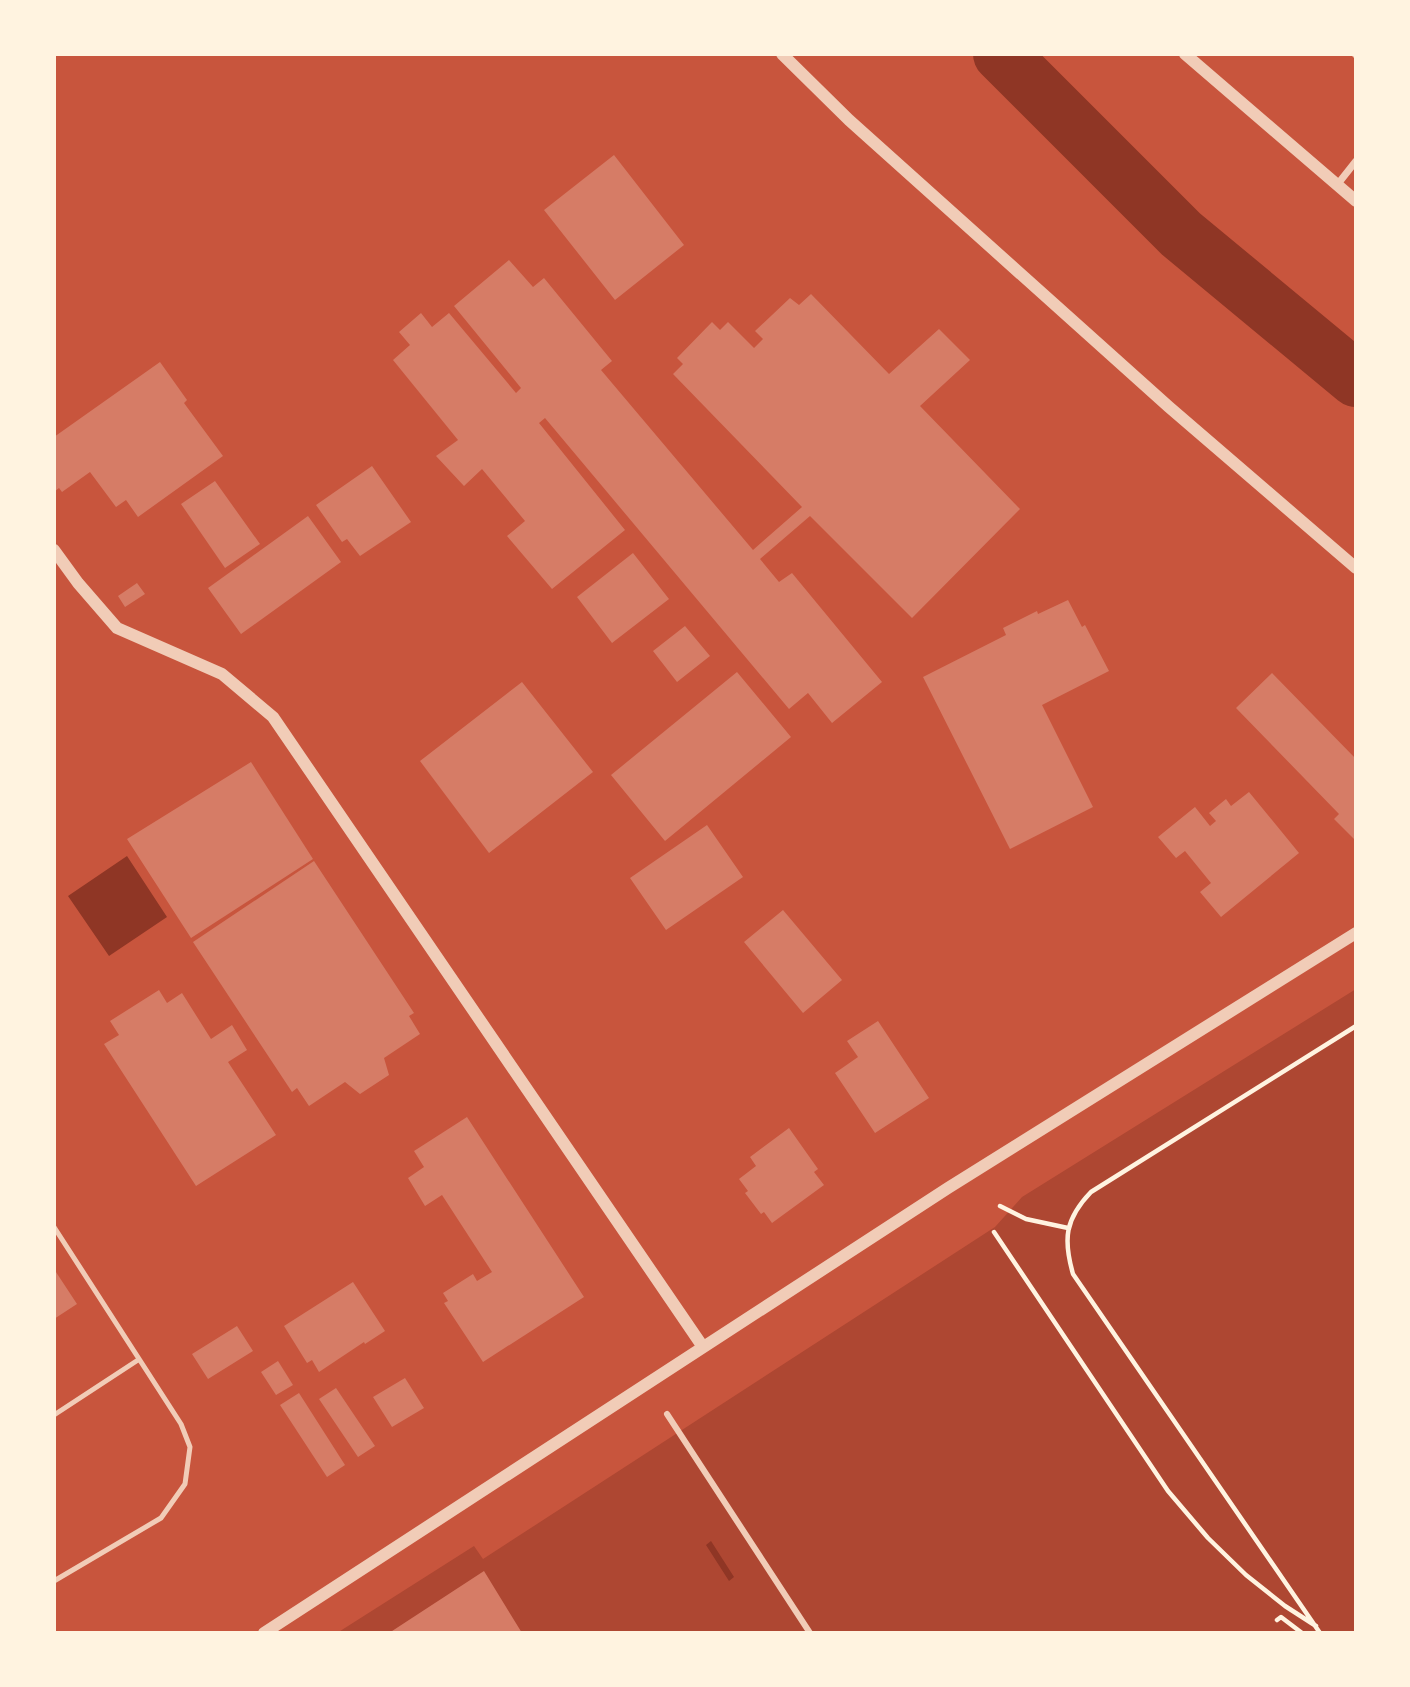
<svg xmlns="http://www.w3.org/2000/svg" width="1410" height="1687" viewBox="0 0 1410 1687" font-family="Quicksand,sans-serif">
  <rect width="100%" height="100%" fill="#c8553d"/>
  <!-- green -->
  <path fill="#ae4732" d="M1356,989V1633H337L474,1546L483,1559L995,1227L1022,1197Z"/>
  <!-- water -->
  <path fill="#8f3625" d="M127,856L167,917L109,956L68,896Z
    M711,1541L734,1577L729,1581L706,1545Z"/>
  <g fill="none" stroke-linecap="round" stroke-linejoin="round">
    <!-- river -->
    <path stroke="#8f3625" stroke-width="56" d="M1001,54L1181,234L1356,379"/>
  </g>
  <!-- building -->
  <path fill="#d67c66" d="M614,155L684,245L615,300L544,210Z
    M509,260L533,287L544,278L612,361L601,370L753,550L802,507L673,374L683,364L677,358L712,322L720,330L728,322L754,348L763,339L755,331L790,298L799,305L811,294L889,374L939,329L970,360L920,406L1020,509L912,618L810,516L760,559L779,582L792,573L882,682L832,723L808,693L789,709L545,418L539,423L625,530L552,589L507,536L525,521L482,469L464,486L436,456L458,440L393,360L410,345L399,332L421,313L432,327L449,313L516,393L521,388L454,306Z
    M160,362L187,400L184,403L223,456L138,517L126,500L116,507L90,472L62,492L59,488L54,492V437Z
    M372,466L411,522L360,556L347,539L342,542L316,505Z
    M215,481L260,544L225,568L181,504Z
    M308,516L341,562L241,634L208,588Z
    M633,553L669,599L612,643L577,597Z
    M137,583L145,594L125,607L118,596Z
    M1068,600L1082,627L1085,625L1109,671L1042,705L1093,807L1010,849L923,677L1006,635L1003,628L1037,611L1038,614Z
    M685,626L710,656L677,682L653,651Z
    M737,672L791,737L665,841L611,775Z
    M1272,673L1356,759V841L1334,819L1339,814L1236,708Z
    M522,682L593,772L489,853L420,761Z
    M251,762L313,859L191,938L127,839Z
    M1249,792L1299,853L1221,917L1200,892L1211,883L1185,851L1176,858L1158,837L1195,807L1210,826L1216,821L1209,813L1226,799L1231,806Z
    M707,825L743,877L666,930L630,878Z
    M314,861L414,1013L409,1016L420,1034L384,1058L389,1075L360,1094L345,1082L309,1106L297,1088L292,1092L193,942Z
    M783,910L842,980L803,1013L744,942Z
    M159,990L167,1003L182,993L211,1039L232,1025L247,1050L228,1062L276,1135L196,1186L104,1044L119,1035L110,1021Z
    M878,1021L929,1098L875,1133L835,1073L858,1057L847,1041Z
    M467,1117L584,1297L483,1362L444,1303L448,1301L443,1293L473,1274L477,1281L492,1272L442,1195L425,1206L408,1178L424,1167L414,1151Z
    M789,1128L818,1169L814,1172L824,1185L772,1223L764,1212L761,1214L745,1193L748,1191L739,1179L756,1166L750,1157Z
    M54,1269L77,1304L54,1319Z
    M353,1282L385,1331L365,1344L364,1342L319,1372L312,1360L307,1363L284,1326Z
    M237,1326L253,1351L208,1379L192,1354Z
    M278,1361L293,1385L276,1395L261,1372Z
    M405,1378L424,1408L392,1427L373,1397Z
    M336,1388L375,1446L358,1457L319,1399Z
    M299,1393L345,1465L327,1477L280,1405Z
    M484,1571L522,1633H389Z"/>
  <g fill="none" stroke-linecap="round" stroke-linejoin="round">
    <!-- path -->
    <path stroke="#fff3e0" stroke-width="4.5" d="M1000,1206L1026,1219L1068,1228
      M994,1232L1168,1491L1208,1538L1246,1575L1285,1606L1316,1626
      M1277,1620L1281,1617L1302,1633
      M1320,1633L1073,1274C1063,1239 1065,1219 1091,1192L1356,1026"/>
    <!-- service -->
    <path stroke="#f1ccb7" stroke-width="5" d="M54,1227L181,1424L190,1447L185,1484L161,1518L54,1581
      M54,1415L138,1360"/>
    <!-- pedestrian -->
    <path stroke="#f1ccb7" stroke-width="6" d="M667,1414L810,1633"/>
    <!-- minor -->
    <path stroke="#f1ccb7" stroke-width="7" d="M1355,54L1356,55
      M1337,185L1356,161"/>
    <!-- tertiary -->
    <path stroke="#f1ccb7" stroke-width="12" d="M782,54L849,120L1169,407L1356,568
      M1185,54L1356,201
      M54,550L78,583L117,628L222,674L273,717L703,1347
      M264,1633L948,1188L1356,933"/>
  </g>
  <!-- border -->
  <rect width="1410" height="1687" fill="none" stroke="#fff3e0" stroke-width="112"/>
</svg>
